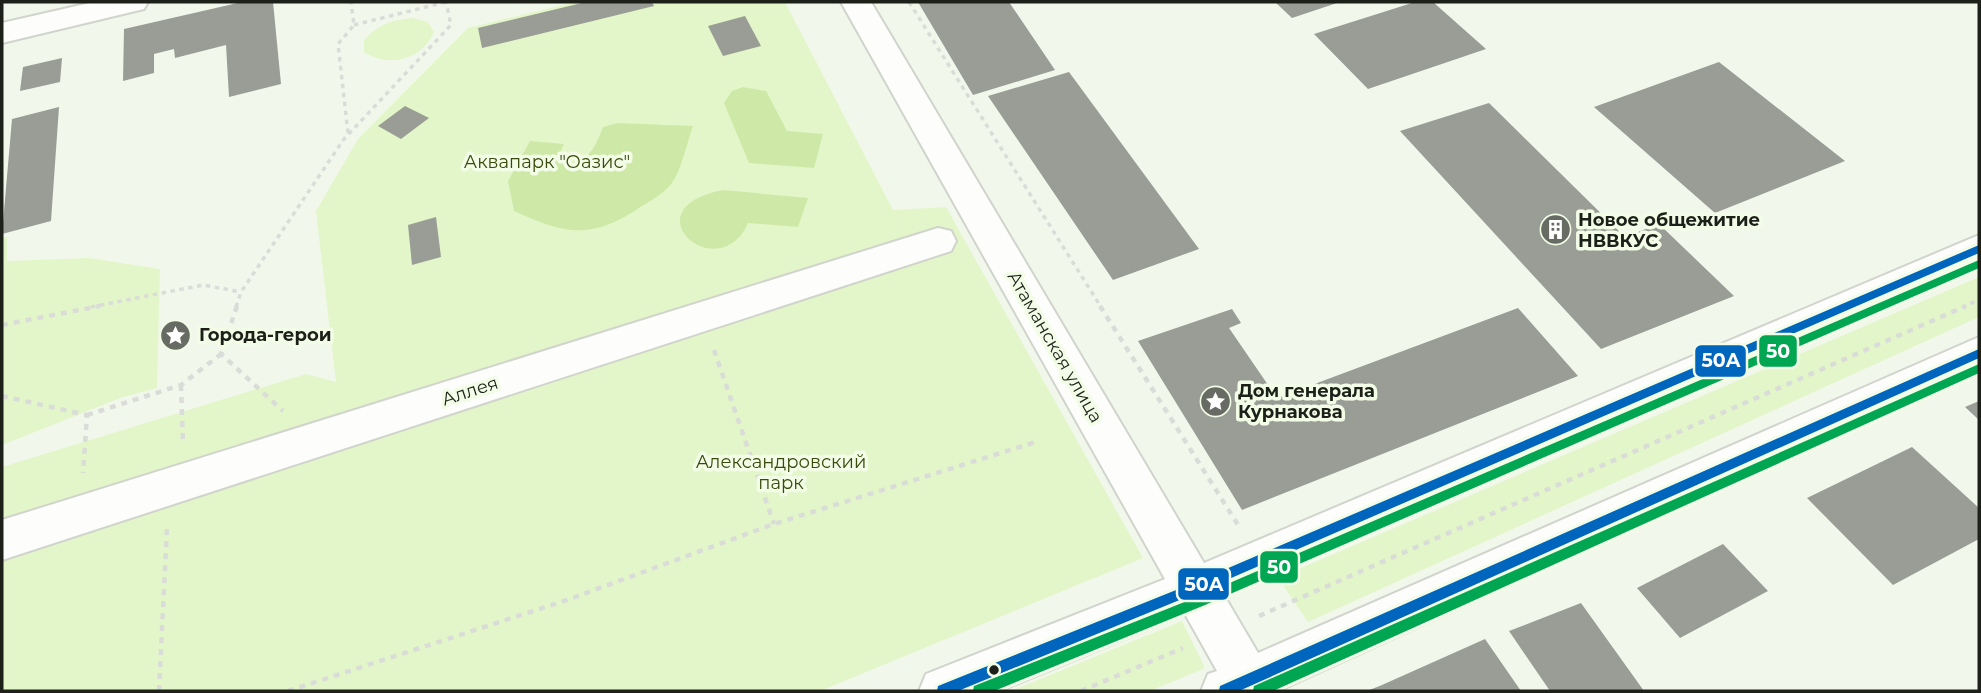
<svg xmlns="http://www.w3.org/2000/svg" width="1981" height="693" viewBox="0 0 1981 693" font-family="Montserrat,sans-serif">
  <rect width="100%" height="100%" fill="#f2f7ec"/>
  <!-- green -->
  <path fill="#e3f6c9" d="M575,2H785L893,210L946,207L1143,558L820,691H2V467L306,374L336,382L316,211L358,139L468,28Z
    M413,18L428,22L434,32C422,60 389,68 364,52V40C379,24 392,20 413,18Z
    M7,237V261L89,258L160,269L157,388L123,397L2,445V238Z
    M1979,277V317L1308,622L1278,578Z
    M1182,621L1205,668L1150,691H1011Z"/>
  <!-- water -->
  <path fill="#cee9a7" d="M743,87L766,91L787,131L823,134L814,168L749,163L724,103L732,91Z
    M617,123L693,126C687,143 683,163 675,178C668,191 654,199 642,206C592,240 566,235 514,211L508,181L530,141L564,144L559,155L564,164C588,163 595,148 603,127Z
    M723,190L808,198L798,227L748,223C719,289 626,209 723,190Z"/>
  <!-- building -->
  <path fill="#999d95" d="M242,2H273L281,84L229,97L226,45L175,58L174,49L154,54V73L123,81L124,29Z
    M586,2H652L654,6L482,48L478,28Z
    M918,2H1009L1055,70L973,95Z
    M1275,2H1340L1292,18Z
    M1415,2H1433L1486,49L1368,89L1314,34Z
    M745,16L761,46L723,56L708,26Z
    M62,58L60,82L20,91L23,67Z
    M1719,62L1845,161L1715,213L1594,107Z
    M1069,72L1199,249L1113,280L988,96Z
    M1489,103L1625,237L1659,224L1734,296L1601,349L1400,131Z
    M405,106L429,118L401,139L378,126Z
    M59,107L51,221L2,234L12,119Z
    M436,217L441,257L412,265L408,225Z
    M1518,308L1578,376L1242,510L1138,341L1232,309L1241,323L1229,328L1277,398Z
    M1979,401V420L1965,407Z
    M1912,447L1979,508V539L1893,585L1807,498Z
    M1723,544L1768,591L1680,638L1637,588Z
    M1581,603L1644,691H1550L1509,631Z
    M1485,639L1521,691H1367L1382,685Z"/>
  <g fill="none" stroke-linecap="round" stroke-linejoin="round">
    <defs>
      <path id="minor" d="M94,2H148L144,9L2,43V23Z
        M841,2H871L1204,563L1979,235V264L1225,597L1258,653L1979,337V370L1278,691H1201L1208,674L1217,671L1185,614L999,691H919L926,674L1165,579Z
        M938,228L951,231L956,241L951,251L2,560V520Z"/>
    </defs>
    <!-- minor casing -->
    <use href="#minor" stroke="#d1d4cc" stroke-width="4"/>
    <!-- path-far1 -->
    <path stroke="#dadcd8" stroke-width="3.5" stroke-dasharray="4.5 4.5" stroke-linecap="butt" d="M909,2L1101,307
      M354,25L446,2
      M348,133L338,44L354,25L351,2
      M91,307L203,285L241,292
      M236,307L241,292L344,139L451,25L446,2
      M1962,307L1979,300"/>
    <!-- path -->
    <path stroke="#dadcd8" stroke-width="4.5" stroke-dasharray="6 6" stroke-linecap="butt" d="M237,306L221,354L283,411
      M1100,306L1240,528
      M2,325L100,306
      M714,350L774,524
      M181,385L183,444
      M2,396L87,415L83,473
      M87,415L181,385L221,354
      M1259,616L1966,306
      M159,691L167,528
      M288,691L567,600L774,524L1039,441
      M1081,691L1183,648"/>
    <!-- minor -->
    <use href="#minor" fill="#fdfefc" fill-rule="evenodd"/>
    <defs>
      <path id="bus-1" d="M1979,245V253L1199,592L958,691H937L938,686L1191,584Z
        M1979,349V358L1239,691H1219L1220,686Z"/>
      <path id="bus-2" d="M1979,260V268L1205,605L994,691H973L974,686L1197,597Z
        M1979,364V373L1273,691H1253L1254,686Z"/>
    </defs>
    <!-- bus-1 casing -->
    <use href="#bus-1" stroke="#f3fce7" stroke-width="6"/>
    <!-- bus-2 casing -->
    <use href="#bus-2" stroke="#f3fce7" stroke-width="6"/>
    <!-- bus-1 -->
    <use href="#bus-1" fill="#0065bd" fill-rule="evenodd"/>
    <!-- bus-2 -->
    <use href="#bus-2" fill="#00a651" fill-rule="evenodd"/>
  </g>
  <!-- icons -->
  <defs>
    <symbol id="building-disc" viewBox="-11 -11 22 22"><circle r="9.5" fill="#686b63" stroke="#f3fce7"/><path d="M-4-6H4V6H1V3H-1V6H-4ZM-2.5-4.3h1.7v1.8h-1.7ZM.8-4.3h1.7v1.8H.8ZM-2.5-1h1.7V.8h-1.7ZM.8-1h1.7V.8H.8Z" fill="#fff"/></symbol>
    <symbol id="sight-disc" viewBox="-11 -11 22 22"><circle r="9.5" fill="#686b63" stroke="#f3fce7"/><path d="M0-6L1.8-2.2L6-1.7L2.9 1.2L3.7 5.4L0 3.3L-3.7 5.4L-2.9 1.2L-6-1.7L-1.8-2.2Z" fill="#fff"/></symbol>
  </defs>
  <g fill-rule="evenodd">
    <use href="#building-disc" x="1538" y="212" width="35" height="35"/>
    <use href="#sight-disc" x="158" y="318" width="35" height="35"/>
    <use href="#sight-disc" x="1198" y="384" width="35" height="35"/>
  </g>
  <!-- markers -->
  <circle fill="#1d2019" stroke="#f3fce7" stroke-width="2.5" cx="994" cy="670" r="6"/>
  <g text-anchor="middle" stroke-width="7" stroke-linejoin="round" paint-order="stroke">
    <!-- park labels -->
    <g font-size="18" fill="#374c0c" stroke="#f3fce7">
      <text x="547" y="168">Аквапарк "Оазис"</text>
      <text x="781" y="468">Александровский<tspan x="781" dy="21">парк</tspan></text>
    </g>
    <!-- poi labels -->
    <g font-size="18" font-weight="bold" fill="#1d2019" stroke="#f3fce7" text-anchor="start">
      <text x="1578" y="226">Новое общежитие<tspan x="1578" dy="21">НВВКУС</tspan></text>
      <text x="199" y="341">Города-герои</text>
      <text x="1238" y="397">Дом генерала<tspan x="1238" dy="21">Курнакова</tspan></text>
    </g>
    <!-- street labels -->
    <g font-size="18" fill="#1d2019" stroke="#f3fce7">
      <text transform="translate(1055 347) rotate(60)" y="6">Атаманская улица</text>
      <text transform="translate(470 391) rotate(-18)" y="6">Аллея</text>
    </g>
  </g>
  <g stroke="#f3fce7" stroke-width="2.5">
    <rect x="1758" y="334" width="40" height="34" rx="7" fill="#00a651"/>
    <rect x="1694" y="344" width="53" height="34" rx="7" fill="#0065bd"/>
    <rect x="1259" y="550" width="40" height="34" rx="7" fill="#00a651"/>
    <rect x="1177" y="567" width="53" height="34" rx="7" fill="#0065bd"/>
  </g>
  <g font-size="19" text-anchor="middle" font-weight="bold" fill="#fff">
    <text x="1778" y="358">50</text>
    <text x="1721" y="367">50А</text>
    <text x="1279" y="574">50</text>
    <text x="1204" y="591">50А</text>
  </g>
  <!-- border -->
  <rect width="1981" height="693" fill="none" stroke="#1d2019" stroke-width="7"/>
</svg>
